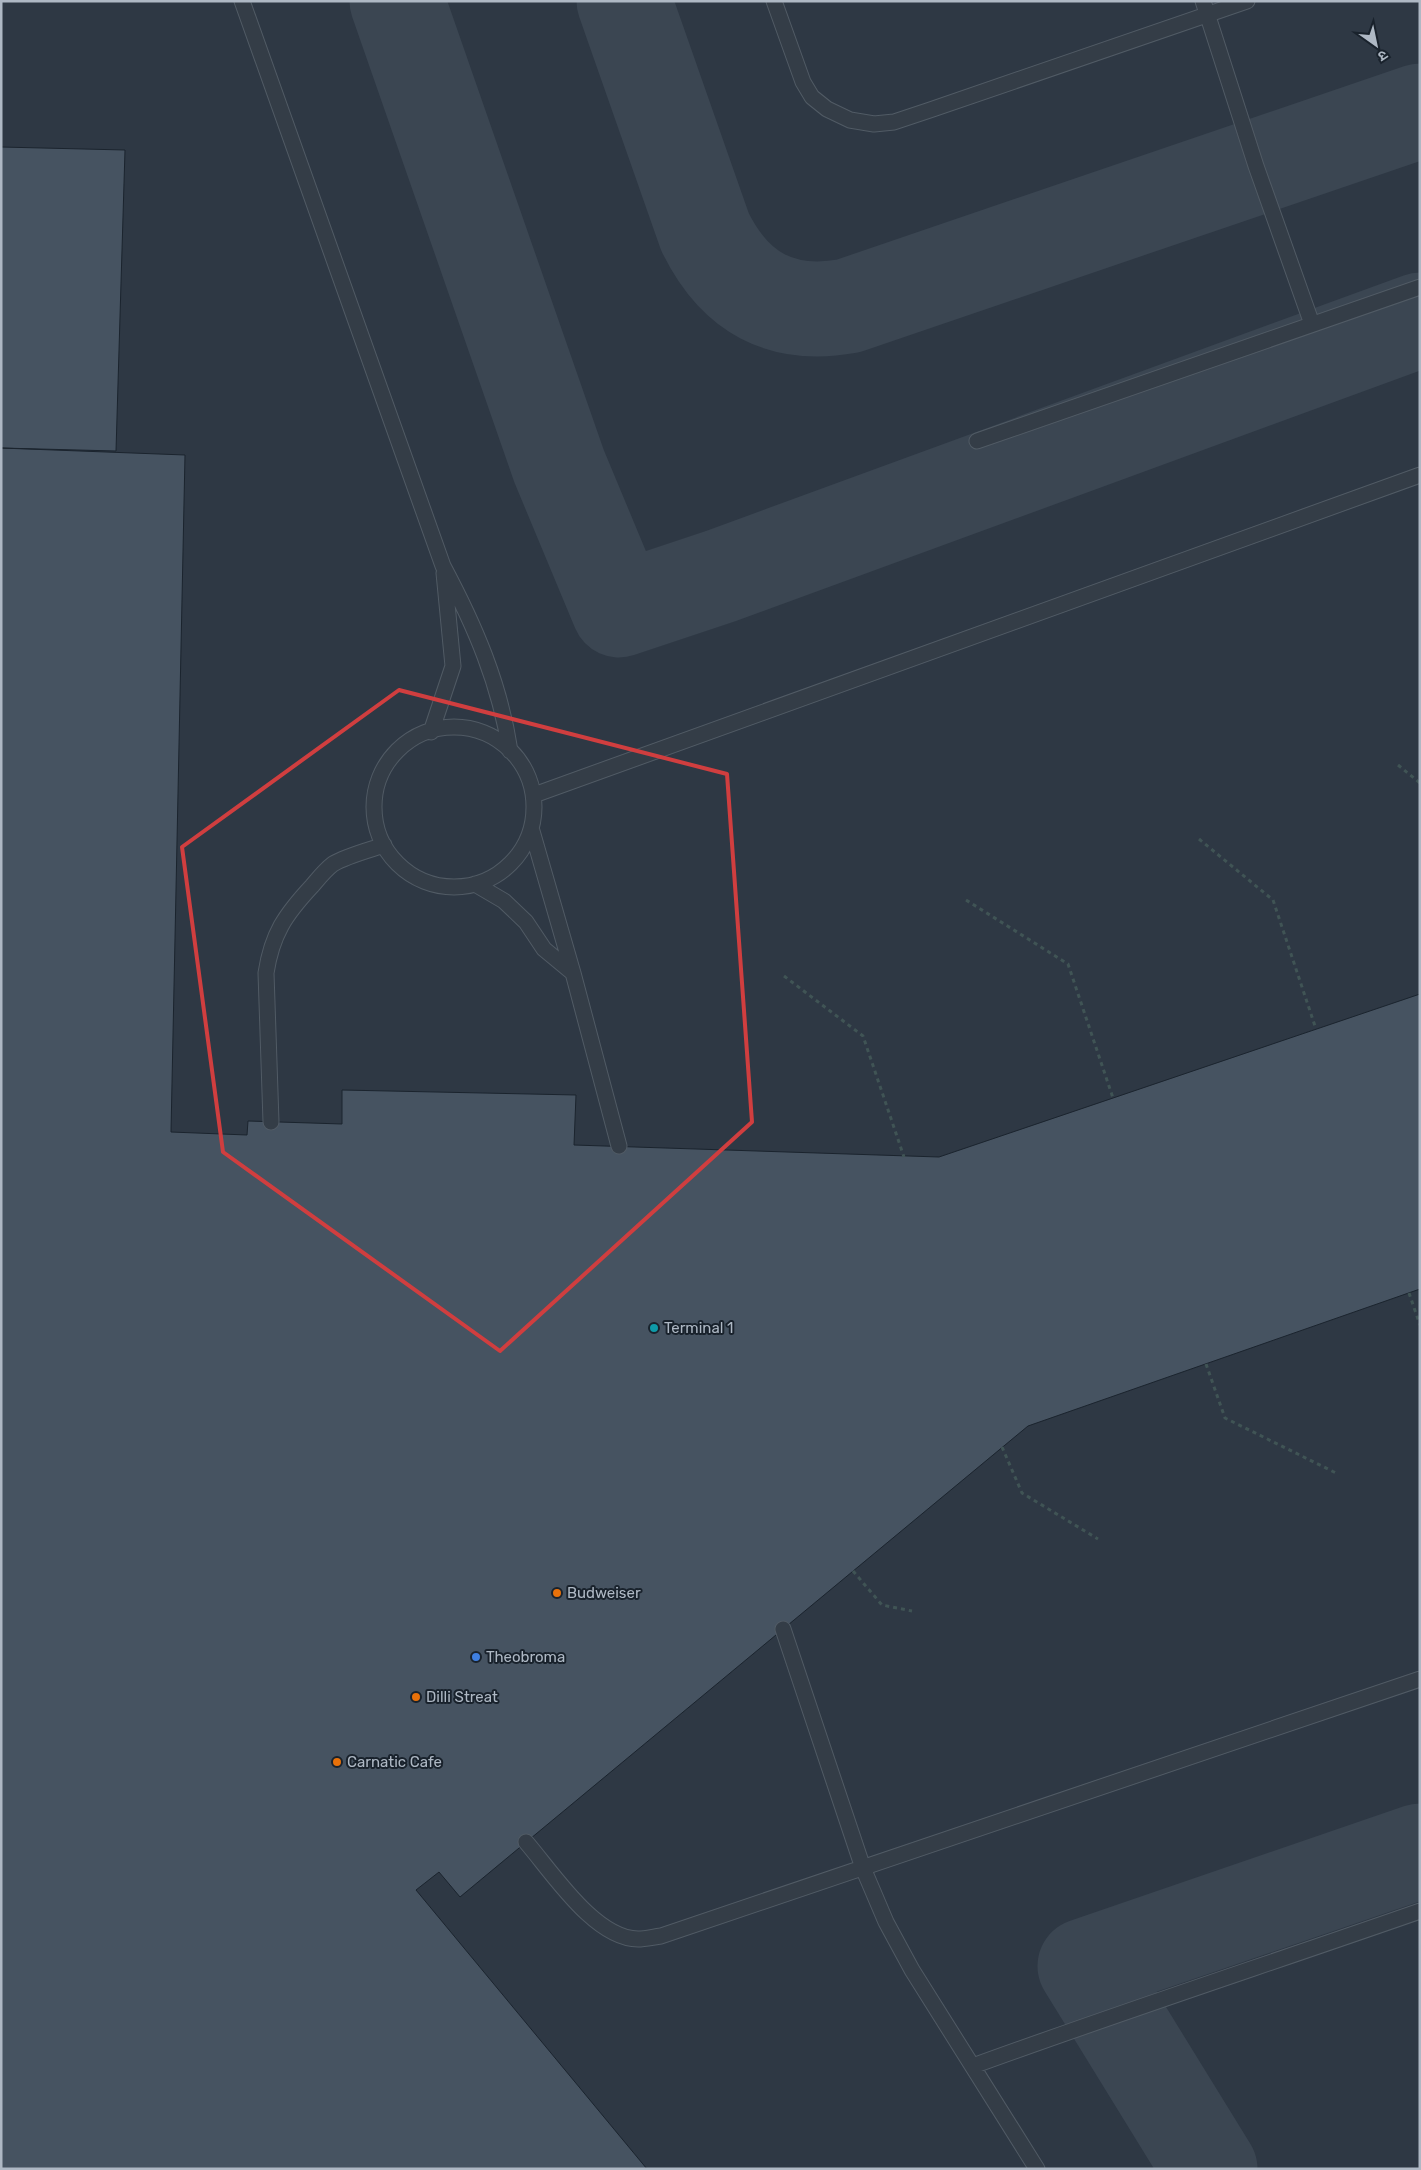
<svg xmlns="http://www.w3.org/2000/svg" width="1421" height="2170" viewBox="0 0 1421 2170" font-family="Rubik,'Noto Sans Devanagari',sans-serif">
  <rect width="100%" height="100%" fill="#202b37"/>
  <!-- airport -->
  <path fill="#2e3844" d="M1,1H1420V2169H1Z"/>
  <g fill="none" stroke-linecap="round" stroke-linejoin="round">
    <!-- taxiway -->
    <path stroke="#3b4652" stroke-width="95" d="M397,1L559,466L619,610L721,576L1420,320
      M624,1L705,232C735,293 781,318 848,306L1420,111
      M1210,2169L1085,1966L1420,1851"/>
  </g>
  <!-- building -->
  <path fill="#465361" stroke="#1b242e" d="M1,147L125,150L116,451L1,448Z
    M1,448L185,455L171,1132L247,1135L248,1121L342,1124V1090L576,1095L574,1145L939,1157L1420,994V1289L1028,1426L460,1897L439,1872L416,1890L647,2169H1Z"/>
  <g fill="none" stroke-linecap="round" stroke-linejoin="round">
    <defs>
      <path id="service" d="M242,1L443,566C475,626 500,684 510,751
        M774,1L803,82L812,97L827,109L850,120L874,124L894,122L930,110L1247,1
        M1203,1L1256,166L1312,324
        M977,441L1420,287
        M374 807a80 80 0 1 1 160 0a80 80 0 1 1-160 0Z
        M431,732L453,666L444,573
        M534,795L1420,475
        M532,831L573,973L619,1146
        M475,884L504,901L526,922L544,949L573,973
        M271,1122L266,973C272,934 285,915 312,886C318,879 325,870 333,864C346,856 369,850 384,845
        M783,1629L863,1868L886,1922L912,1970L1037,2169
        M526,1842C552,1872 595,1939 638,1939C645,1939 653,1937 661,1936L1420,1679
        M973,2066C1121,2012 1271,1963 1420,1911"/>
    </defs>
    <!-- service casing -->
    <use href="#service" stroke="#515b65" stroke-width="17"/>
    <!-- path -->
    <path stroke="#405455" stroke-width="3" stroke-dasharray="4 4" stroke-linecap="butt" d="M1398,765L1420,783
      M1199,839L1273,900L1316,1029
      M966,900L1068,964L1113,1098
      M784,976L863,1036L904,1157
      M1409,1293L1420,1325
      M1206,1364L1225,1418L1336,1473
      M1002,1447L1022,1493L1098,1539
      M853,1571L882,1605L912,1611"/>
    <!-- service -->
    <use href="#service" stroke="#343d47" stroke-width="15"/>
  </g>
  <!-- marked area -->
  <path fill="none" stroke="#d03e3f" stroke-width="4" stroke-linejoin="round" d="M399,690L727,774L752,1122L500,1351L223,1152L182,847Z"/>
  <!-- markers -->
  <circle fill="#0f9aa8" stroke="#19222c" stroke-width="2" cx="654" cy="1328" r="5"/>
  <g fill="#e8710a" stroke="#19222c" stroke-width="2">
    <circle cx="557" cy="1593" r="5"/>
    <circle cx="416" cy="1697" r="5"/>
    <circle cx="337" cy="1762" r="5"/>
  </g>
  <circle fill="#3f7fe0" stroke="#19222c" stroke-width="2" cx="476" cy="1657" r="5"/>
  <g text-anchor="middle" stroke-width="4" stroke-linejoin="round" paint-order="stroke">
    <!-- poi labels -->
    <g font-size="15" fill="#aeb8c4" stroke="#19222c" text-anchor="start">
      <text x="664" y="1333">Terminal 1</text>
      <text x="567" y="1598">Budweiser</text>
      <text x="486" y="1662">Theobroma</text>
      <text x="426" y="1702">Dilli Streat</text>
      <text x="347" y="1767">Carnatic Cafe</text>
    </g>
  </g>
  <!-- border -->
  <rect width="1421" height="2170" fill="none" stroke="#aeb8c4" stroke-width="5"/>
  <!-- north arrow -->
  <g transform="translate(1376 45) rotate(147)" stroke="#19222c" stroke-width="4" paint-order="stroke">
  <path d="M0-4L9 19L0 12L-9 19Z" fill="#aeb8c4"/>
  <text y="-8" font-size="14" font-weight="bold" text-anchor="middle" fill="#aeb8c4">उ</text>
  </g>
</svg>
